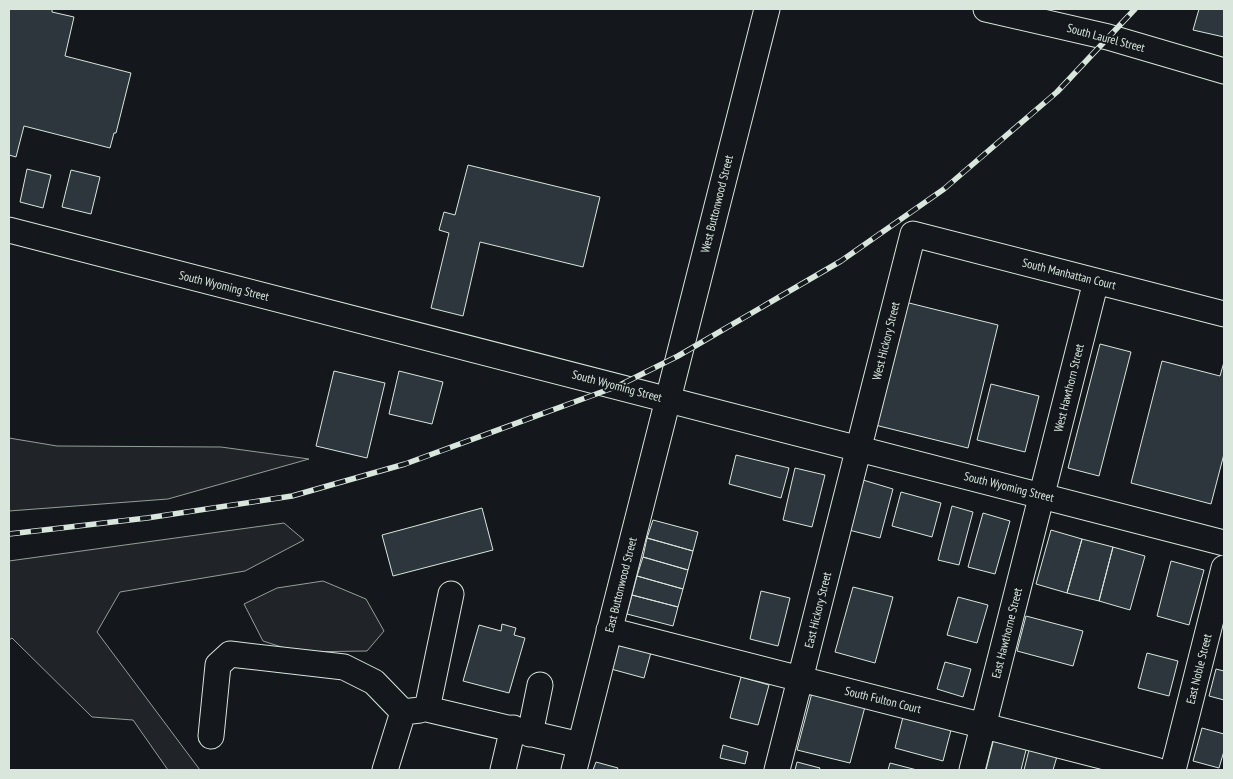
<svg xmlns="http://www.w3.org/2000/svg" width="1233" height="779" viewBox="0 0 1233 779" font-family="'PT Sans Narrow',sans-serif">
  <rect width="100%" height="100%" fill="#14181c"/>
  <!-- green -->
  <path fill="#202428" stroke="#939e99" d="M9,438L57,446L221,447L309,459L168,499L9,511Z
    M284,523L304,540L245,571L120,592L97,632L200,770H168L133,720L92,717L12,638L9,640V561Z
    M323,581L366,599L384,631L367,651L297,652L263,641L244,604L277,588Z"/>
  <!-- building -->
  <path fill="#2c363c" stroke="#d8e6dc" d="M9,9H52V12L74,17L65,56L131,73L116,133H114L110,148L24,126L16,157L9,155Z
    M1199,9H1224V37L1193,30Z
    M468,165L600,197L583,267L480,242L463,316L431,308L449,233L439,230L444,212L455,215Z
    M27,169L51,175L43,208L20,202Z
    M71,170L100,177L91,214L62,207Z
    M905,302L998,325L968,448L875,425Z
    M1100,344L1131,352L1099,476L1068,468Z
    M1162,361L1220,376L1224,362V454L1211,504L1131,483Z
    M334,371L385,383L367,458L316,446Z
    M399,371L443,382L432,424L389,414Z
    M991,384L1039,396L1025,452L977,440Z
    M736,455L789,468L781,498L729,484Z
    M795,468L825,475L812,527L783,520Z
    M863,480L893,489L880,538L849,530Z
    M901,492L941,503L932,537L892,526Z
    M952,506L973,512L959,565L938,560Z
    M482,508L493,550L393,576L382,535Z
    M983,513L1010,521L995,574L968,567Z
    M653,520L698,532L693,551L647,538Z
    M1051,530L1082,539L1067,593L1036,584Z
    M647,538L693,551L688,570L643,557Z
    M1082,539L1113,547L1099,601L1067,593Z
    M1113,547L1145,556L1130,610L1099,601Z
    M643,557L688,570L683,589L637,576Z
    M1171,561L1204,570L1189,625L1157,616Z
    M637,576L683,589L678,607L632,595Z
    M853,587L893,597L875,663L835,652Z
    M761,591L790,598L778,646L750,639Z
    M632,595L678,607L673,626L627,614Z
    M958,597L988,605L977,643L947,635Z
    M1026,616L1083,631L1073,666L1017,651Z
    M502,624L516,628L514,635L525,638L509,693L463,681L479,625L501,631Z
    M620,636L653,645L644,678L611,669Z
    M1147,653L1178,661L1169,696L1138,688Z
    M945,662L971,669L963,697L937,689Z
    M1216,669L1224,671V700L1209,696Z
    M741,677L769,685L758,725L730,718Z
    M813,689L866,703L850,763L797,750Z
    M903,717L951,730L943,761L895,748Z
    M1202,728L1224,734V751L1219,768L1193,761Z
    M995,734L1028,742L1021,770H986Z
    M723,745L748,752L745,764L720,758Z
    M1030,746L1058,753L1053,770H1024Z
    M596,762L618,768L617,770H593Z
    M797,762L820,768L819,770H795Z
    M890,763L917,770H888Z"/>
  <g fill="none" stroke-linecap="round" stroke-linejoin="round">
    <defs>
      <path id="minor" d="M986,9L1108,37L1224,71
        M9,230L1224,543
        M451,594L427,709L580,745
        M609,630L1156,770
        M530,734L540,685
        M211,736L218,665L230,654L344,667L374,682L403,712
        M385,770L403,712L420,710
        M503,770L513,728
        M574,770L767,9
        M777,770L913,234L1224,314
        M972,770L1096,281
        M1173,770L1224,568"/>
    </defs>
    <!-- minor casing -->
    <use href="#minor" stroke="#d8e6dc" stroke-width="27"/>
    <!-- minor -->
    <use href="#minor" stroke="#14181c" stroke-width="25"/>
    <defs>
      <path id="rail" d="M9,534L147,518L292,496L405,464L618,386L678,356L841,261L944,189L1057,92L1135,9"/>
    </defs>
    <!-- rail casing -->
    <use href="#rail" stroke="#d8e6dc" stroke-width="5.5"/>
    <!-- rail -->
    <use href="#rail" stroke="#14181c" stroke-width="4" stroke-dasharray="11" stroke-linecap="butt"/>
  </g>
  <g text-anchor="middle" stroke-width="4" stroke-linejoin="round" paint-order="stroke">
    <!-- street labels -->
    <g font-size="12" fill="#d8e6dc" stroke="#14181c">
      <text transform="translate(1106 38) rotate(15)" y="4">South Laurel Street</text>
      <text transform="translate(717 204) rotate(-76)" y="4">West Buttonwood Street</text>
      <text transform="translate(1069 274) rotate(14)" y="4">South Manhattan Court</text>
      <text transform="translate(224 286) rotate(14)" y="4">South Wyoming Street</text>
      <text transform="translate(886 341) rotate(-76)" y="4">West Hickory Street</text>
      <text transform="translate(617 386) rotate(15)" y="4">South Wyoming Street</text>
      <text transform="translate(1069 388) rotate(-76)" y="4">West Hawthorn Street</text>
      <text transform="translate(1009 487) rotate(14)" y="4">South Wyoming Street</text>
      <text transform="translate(621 585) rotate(-76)" y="4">East Buttonwood Street</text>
      <text transform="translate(818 610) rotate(-76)" y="4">East Hickory Street</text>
      <text transform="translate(1007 633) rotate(-76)" y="4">East Hawthorne Street</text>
      <text transform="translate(1199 669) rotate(-76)" y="4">East Noble Street</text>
      <text transform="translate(883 700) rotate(14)" y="4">South Fulton Court</text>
    </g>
  </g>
  <!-- border -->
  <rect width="1233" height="779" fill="none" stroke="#d8e6dc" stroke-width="20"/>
</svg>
